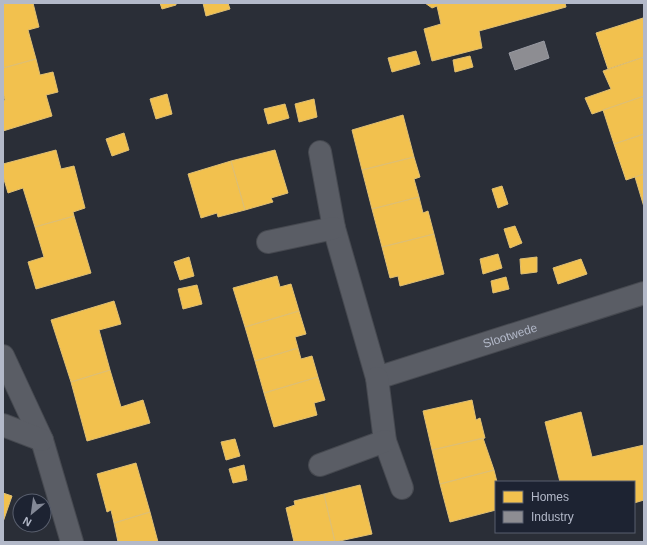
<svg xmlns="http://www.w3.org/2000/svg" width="647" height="545" viewBox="0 0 647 545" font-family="Arial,sans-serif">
  <rect width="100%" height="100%" fill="#2a2e37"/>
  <!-- homes -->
  <path fill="#f2c14e" stroke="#dfbf73" d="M3,3H33L39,27L28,30L36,59L3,68Z
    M160,3H176V5L162,9Z
    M203,3H228L230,9L206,16Z
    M425,3H565L566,7L479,31L482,48L432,61L424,29L441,24L437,6L432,8Z
    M643,18L644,22V57L608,69L596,33Z
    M416,51L420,64L392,72L388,58Z
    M470,56L473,67L455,72L453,60Z
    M644,57V96L592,114L585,98L611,89L603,71Z
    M36,59L40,75L53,72L58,92L46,95L52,116L3,131V101L5,100L3,92V68Z
    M167,94L172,114L156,119L150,99Z
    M644,96V134L614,144L603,110Z
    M314,99L317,117L299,122L295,104Z
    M285,104L289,118L268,124L264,109Z
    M403,115L414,157L362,170L352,130Z
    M124,133L129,150L112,156L106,139Z
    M644,134V174L626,180L614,144Z
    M56,150L61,169L74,166L85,208L73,212L74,216L35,227L23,188L8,193L3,176V164Z
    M275,150L288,193L271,198L273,202L245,210L231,161Z
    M414,157L420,177L414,179L419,197L372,209L362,170Z
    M231,161L245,210L218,217L217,213L201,218L188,174Z
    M644,174V207L635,177Z
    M502,186L508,204L498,208L492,189Z
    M419,197L423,213L428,211L434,234L382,247L372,209Z
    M74,216L91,273L36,289L28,262L44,257L35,227Z
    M515,226L522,243L510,248L504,229Z
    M434,234L444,274L400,286L398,276L390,278L382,247Z
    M498,254L502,268L483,274L480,259Z
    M189,257L194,276L180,280L174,262Z
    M537,257V272L521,274L520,259Z
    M581,259L587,274L558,284L553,268Z
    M277,276L280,287L291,284L299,311L245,327L233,288Z
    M506,277L509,289L493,293L491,281Z
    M197,285L202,304L183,309L178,289Z
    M114,301L121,324L99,330L110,370L71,382L51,320Z
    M299,311L306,334L295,337L298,348L255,361L245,327Z
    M298,348L301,359L312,356L318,377L264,393L255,361Z
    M110,370L121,407L143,400L150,423L87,441L71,382Z
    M318,377L325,400L314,403L317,415L274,427L264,393Z
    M472,400L476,420L480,418L485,438L432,450L423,411Z
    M581,412L592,457L644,445V500L634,503V482H560L545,422Z
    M483,438L494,470L440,484L432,450Z
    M235,439L240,456L226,460L221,442Z
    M136,463L150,512L114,523L111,510L107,512L97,474Z
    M244,465L247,480L233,483L229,469Z
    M494,470L497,482H496V510L450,522L440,484Z
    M360,485L372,534L335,542L324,494Z
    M3,493L12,496L3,522Z
    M324,494L335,542H294L286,508L295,505L294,501Z
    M150,512L158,542H118L114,523Z"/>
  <!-- industry -->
  <path fill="#8d8d92" stroke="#989aa2" d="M544,41L549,58L515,70L509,53Z"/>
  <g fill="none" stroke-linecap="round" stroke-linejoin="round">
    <defs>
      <g id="minor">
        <path id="s1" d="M320,152L334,228L377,378L644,293"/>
        <path d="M268,242L334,228"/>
        <path d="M3,356L42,440L72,542"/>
        <path d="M377,378L385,441L402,488"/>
        <path d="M3,425L42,440"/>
        <path d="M320,465L385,441"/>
      </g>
    </defs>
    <!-- minor casing -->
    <use href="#minor" stroke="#464950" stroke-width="24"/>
    <!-- minor -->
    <use href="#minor" stroke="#5a5d65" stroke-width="22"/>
  </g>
  <g text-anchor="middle" stroke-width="4" stroke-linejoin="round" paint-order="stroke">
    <!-- street labels -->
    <g font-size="12" fill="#b3b9c9" stroke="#1d2332">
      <text dy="4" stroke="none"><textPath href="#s1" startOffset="373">Slootwede</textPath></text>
    </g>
  </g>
  <!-- border -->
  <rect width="647" height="545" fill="none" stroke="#b3b9c9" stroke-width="8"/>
  <!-- legend -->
  <rect x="495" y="481" width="140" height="52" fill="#1d2332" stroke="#595f6e"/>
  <rect x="503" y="491" width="20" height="12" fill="#f2c14e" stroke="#595f6e"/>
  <text x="531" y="501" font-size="12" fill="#b3b9c9">Homes</text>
  <rect x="503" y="511" width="20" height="12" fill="#8d8d92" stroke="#595f6e"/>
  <text x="531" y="521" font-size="12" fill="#b3b9c9">Industry</text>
  <!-- north arrow -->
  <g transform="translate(32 513) rotate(209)"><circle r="19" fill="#1d2332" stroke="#595f6e"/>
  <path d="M0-3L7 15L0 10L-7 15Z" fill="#838896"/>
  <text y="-6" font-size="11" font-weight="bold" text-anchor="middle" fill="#b3b9c9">N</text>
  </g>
</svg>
